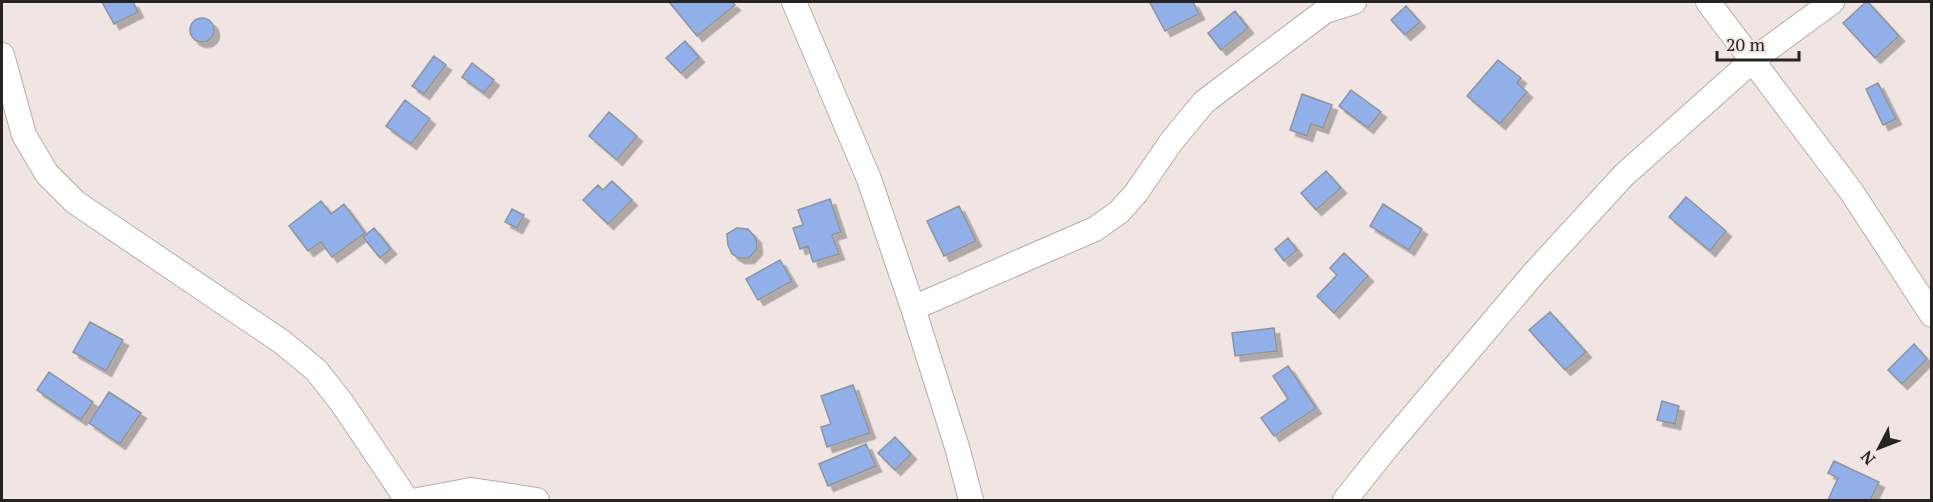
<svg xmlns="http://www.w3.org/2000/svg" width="1933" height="502" viewBox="0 0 1933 502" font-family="'PT Serif',serif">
  <defs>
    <filter id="shadow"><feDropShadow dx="5.5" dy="5.5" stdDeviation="0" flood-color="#0004"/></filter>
  </defs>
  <rect width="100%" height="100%" fill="#f0e5e3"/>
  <!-- building -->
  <path fill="#91afe9" stroke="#8f939b" stroke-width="1.5" filter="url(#shadow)" d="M102,2H133L138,12L114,24Z
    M669,2H732L735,5L697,36Z
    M1153,2H1193L1199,14L1165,31L1150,3Z
    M1866,2H1868L1899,36L1875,58L1843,23Z
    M1406,6L1420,22L1405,35L1391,20Z
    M1235,11L1248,28L1221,50L1208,33Z
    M190 30a12 12 0 1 1 24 0a12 12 0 1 1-24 0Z
    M685,41L699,57L681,73L666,58Z
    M434,56L446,65L424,94L412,86Z
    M1498,60L1521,78L1517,83L1527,92L1500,124L1467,96Z
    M472,63L494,80L484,93L462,77Z
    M1878,83L1896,119L1883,125L1866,89Z
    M1351,90L1381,112L1368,128L1339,106Z
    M1302,94L1332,105L1323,128L1311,124L1307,136L1290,130Z
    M405,100L430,119L411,144L386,126Z
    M609,112L637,136L617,160L589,136Z
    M1326,171L1341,188L1316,210L1301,193Z
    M612,181L632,200L608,224L583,200L598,185L603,190Z
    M1686,197L1726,231L1710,251L1669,217Z
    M830,199L841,232L832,235L839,254L813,262L808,246L800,249L793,228L803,225L798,210Z
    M321,201L331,214L344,204L365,233L332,257L321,242L308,251L289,226Z
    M1383,204L1422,229L1409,250L1370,226Z
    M959,206L976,241L944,256L927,221Z
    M512,209L524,215L517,228L505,222Z
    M374,228L391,249L380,258L363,237Z
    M737,228L748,229L756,238L757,249L749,258H739L732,254L728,245L727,234Z
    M1288,238L1297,250L1284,261L1275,249Z
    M1344,253L1368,276L1334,313L1317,296L1337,275L1330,268Z
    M780,260L792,281L758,300L746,279Z
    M1550,312L1586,352L1565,370L1529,330Z
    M90,322L123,340L106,371L73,352Z
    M1274,328L1277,351L1235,356L1232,333Z
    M1914,344L1927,359L1902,384L1888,370Z
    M1288,366L1316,408L1274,436L1261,418L1288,399L1273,376Z
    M49,372L93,402L81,420L37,390Z
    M853,385L870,433L827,447L821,427L831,424L821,396Z
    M109,392L141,413L120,444L89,423Z
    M1662,401L1679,406L1675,424L1657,420Z
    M895,437L911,454L895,470L878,453Z
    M866,444L876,466L828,486L819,464Z
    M1834,461L1879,482L1870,500H1828L1838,478L1828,473Z"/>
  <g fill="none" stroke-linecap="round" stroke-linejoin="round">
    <defs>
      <path id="minor" d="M794,2L869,179L913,308L957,447L971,500
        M1708,2L1851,191L1932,315
        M2,55L24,135L47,174L75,202L282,342L316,370L342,403L407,500
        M913,308L1095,229L1119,212L1136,193L1171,142L1204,102L1325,11L1354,2
        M418,500L471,490L537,500
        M1345,500L1388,446L1535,272L1624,175L1753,60L1832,2"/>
    </defs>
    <!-- minor casing -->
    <use href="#minor" stroke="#b7adab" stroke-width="26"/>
    <!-- minor -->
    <use href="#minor" stroke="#fff" stroke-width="24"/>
  </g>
  <!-- border -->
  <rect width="1933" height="502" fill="none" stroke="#272323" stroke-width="6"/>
  <!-- north arrow -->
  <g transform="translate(1879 448) rotate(228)" stroke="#f0e5e3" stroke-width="4.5" paint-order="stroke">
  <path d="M0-4.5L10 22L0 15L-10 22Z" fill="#272323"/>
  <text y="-9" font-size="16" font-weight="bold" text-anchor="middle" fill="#272323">N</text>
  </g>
  <!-- scale -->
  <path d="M1717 51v9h82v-9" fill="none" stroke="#272323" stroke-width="3"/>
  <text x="1726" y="51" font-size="18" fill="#272323" stroke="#f0e5e3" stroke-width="4.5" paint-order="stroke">20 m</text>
</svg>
